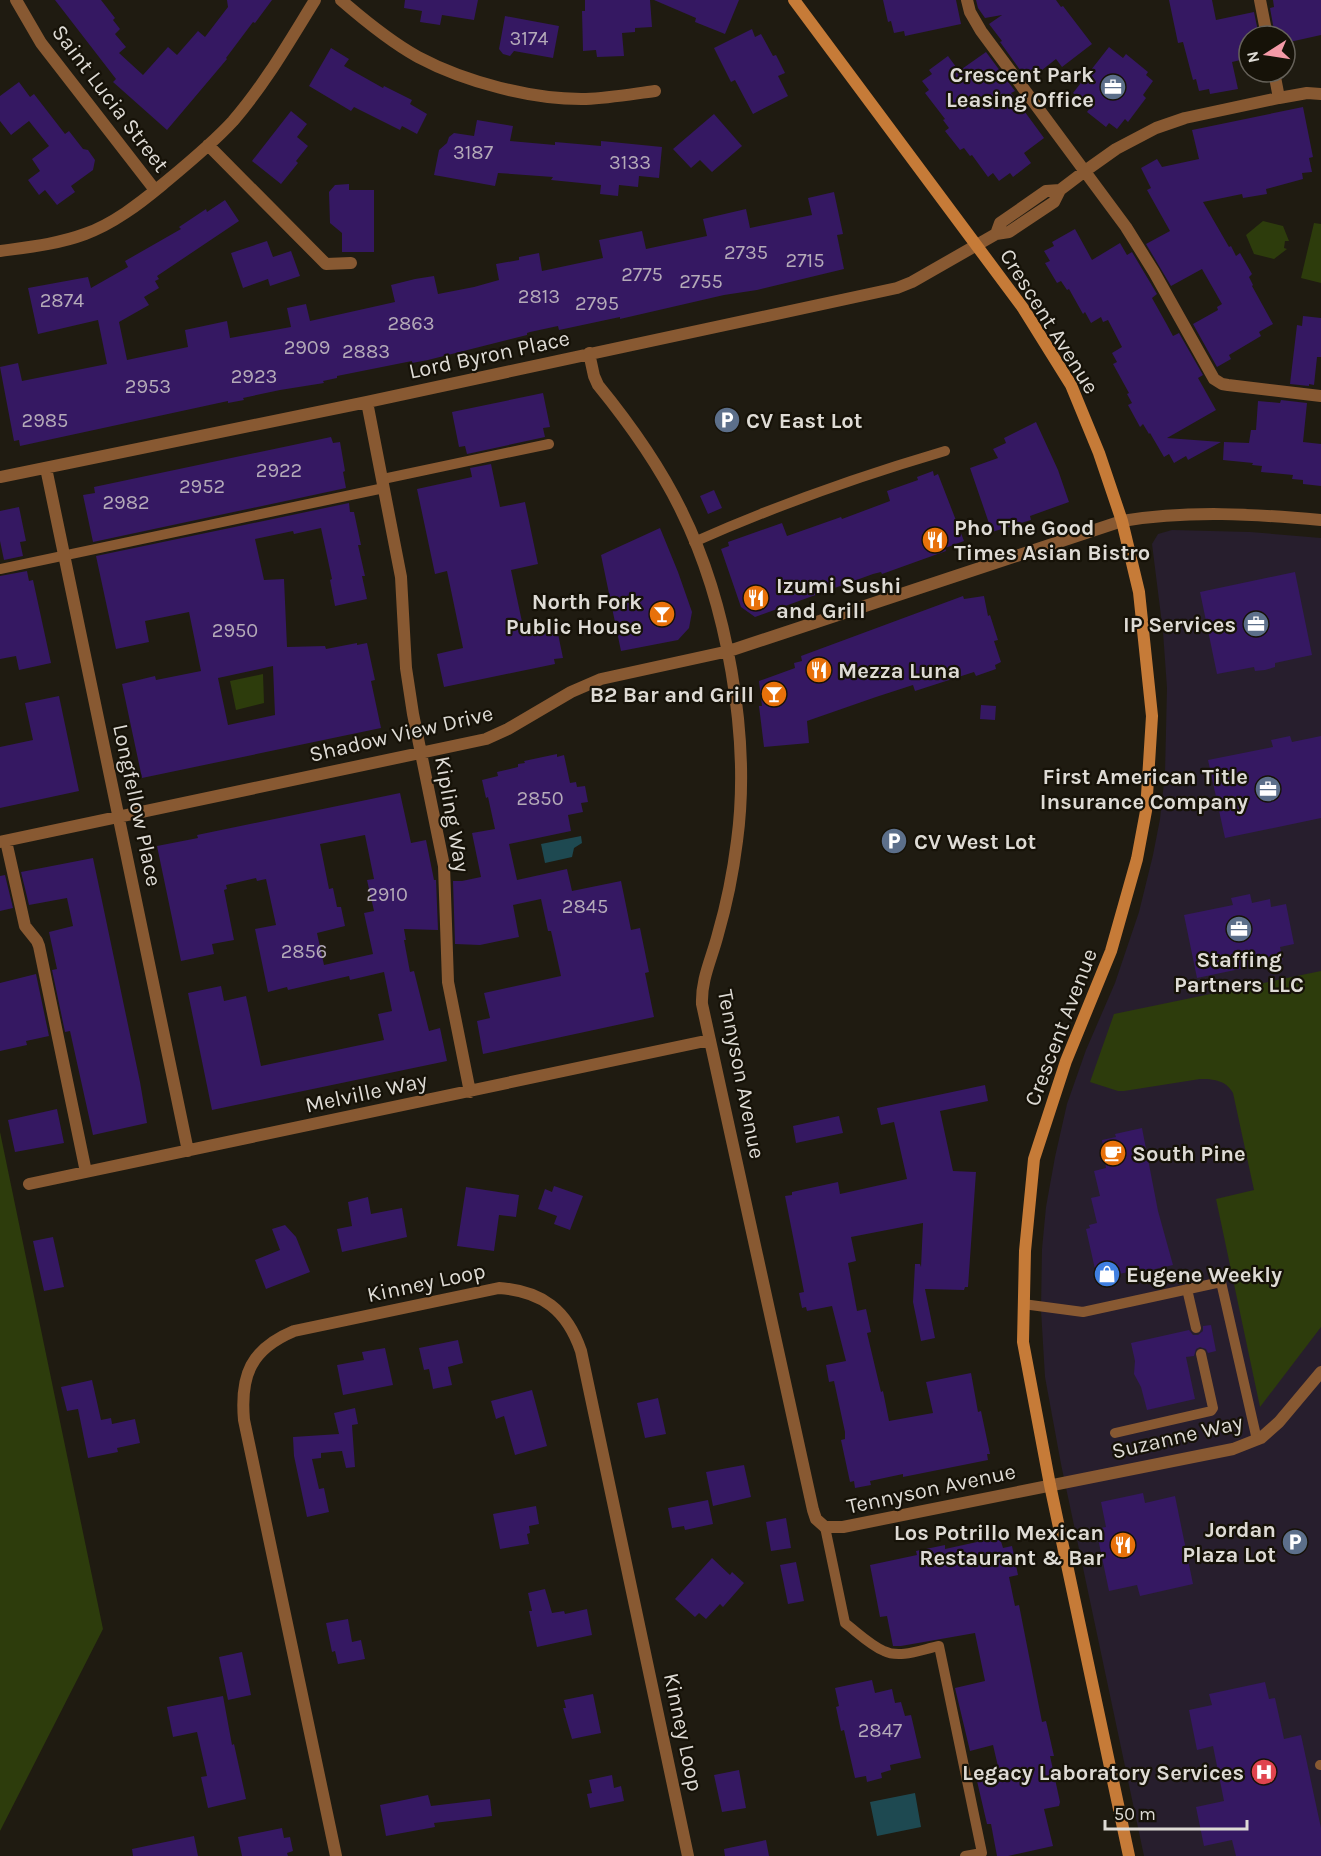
<svg xmlns="http://www.w3.org/2000/svg" width="1321" height="1856" viewBox="0 0 1321 1856" font-family="Karla,sans-serif">
  <rect width="100%" height="100%" fill="#1f1b11"/>
  <!-- commercial -->
  <path fill="#271e2d" d="M1172,530L1250,532L1321,538V1856H1144L1061,1464L1045,1377L1041,1310L1042,1249L1046,1207L1055,1157L1067,1104L1086,1050L1115,983L1139,912L1153,855L1160,819L1165,773L1167,688L1163,632L1152,544L1158,534Z"/>
  <!-- green -->
  <path fill="#2d3c0c" d="M1263,221L1283,226L1289,241H1285L1284,248L1287,249L1274,259L1254,254L1246,235Z
    M1314,223L1321,224V283L1301,278Z
    M263,674L264,703L236,710L230,681Z
    M1321,971V1327L1260,1407L1216,1199L1254,1190L1233,1093C1226,1080 1213,1079 1200,1079L1124,1091H1118L1090,1082L1114,1014Z
    M0,1132L103,1629L0,1831Z"/>
  <!-- water -->
  <path fill="#1e4951" d="M581,836L582,843L574,848L572,857L545,863L541,844Z
    M915,1793L921,1827L877,1836L870,1802Z"/>
  <!-- building -->
  <path fill="#351862" fill-rule="evenodd" d="M55,0H101L115,18L113,20L120,29L115,34L126,47L119,53L143,75L168,47L177,55L198,31L205,37L228,7L227,0H272L255,23L253,22L226,58L227,59L167,130L113,82L116,79Z
    M405,0H478L474,20L442,15L440,25L420,22L422,11L404,8Z
    M585,0H650L652,27L635,28V32L622,33L624,56L597,57L596,50L583,51L582,11H585Z
    M654,0H739L725,34L695,22L696,18Z
    M883,0H956L961,24L905,36L904,31L894,33L891,21L888,22Z
    M976,0H1056L1061,7L1063,6L1092,44L1062,67L1056,59L1028,81L1000,42L1002,41L989,24L1002,15L985,18L978,8Z
    M1169,0H1212L1216,20L1254,12L1259,36H1249V58L1232,62L1238,89L1210,94L1209,89L1199,91L1196,79L1193,80L1183,42L1178,43Z
    M1273,0H1321V35L1285,43V36H1275L1270,8L1274,7Z
    M505,16L559,26L553,58L514,51L510,56L503,54L499,49Z
    M752,29L755,37L761,34L773,56L776,55L785,73L778,76L788,96L753,114L735,80L731,82L714,48Z
    M1109,47L1123,58L1126,54L1148,72L1146,75L1153,81L1143,95L1146,98L1128,122L1125,119L1117,129L1109,123L1106,127L1087,112L1090,108L1077,99L1078,97L1073,93Z
    M331,48L349,59L344,66L383,88L384,86L412,100L410,104L427,114L417,134L402,126L400,130L354,107L351,111L309,86Z
    M986,52L1015,91L1011,93L1044,138L1024,153L1031,163L1013,177L1010,173L999,181L993,173L988,177L972,155L970,156L964,148L960,150L945,131L949,128L943,120L945,119L925,93L929,90L922,81L932,74L929,70L948,56L959,71Z
    M19,82L30,97L34,94L65,134L69,131L83,149L88,150L95,160L93,170L71,186L75,192L57,205L45,190L39,195L28,180L40,171L32,159L49,146L29,121L11,135L0,121V96Z
    M1303,107L1313,157L1309,158L1312,172L1302,173L1303,179L1266,189L1267,194L1243,198L1242,194L1203,202L1229,247L1231,246L1236,256L1240,253L1252,274L1249,277L1253,285L1252,286L1273,324L1259,332L1261,336L1229,355L1231,359L1217,367L1193,324L1218,310L1217,307L1222,304L1202,269L1171,286L1146,244L1170,231L1147,190L1151,188L1141,168L1157,159L1162,167L1199,159L1192,130Z
    M291,111L307,124L297,137L308,146L296,161L298,163L281,184L252,161Z
    M714,114L742,146L712,172L700,160L691,168L673,149Z
    M477,120L513,126L510,141L555,145V142L601,146V141L612,142L662,147L659,178L639,176L638,187L619,185L618,196L600,194L601,185L551,180L553,177L498,173L495,186L434,175L439,150L447,143L449,137L454,133L474,136Z
    M349,184V190H374V252H342V233L330,223L329,192L335,185Z
    M834,192L843,234L837,235L844,269L757,290L724,295L620,319V317L559,330L558,326L530,332L527,333V335L428,360L412,363V361L337,376V378L323,381L324,383L280,390L243,398L244,400L228,403V401L20,446L19,440L14,441L0,367L18,363L22,381L107,364L98,320L38,334L28,288L88,277L91,288L128,267L125,261L181,229L179,227L206,209L207,212L225,200L239,221L157,276L159,279L155,281L159,288L144,297L149,305L119,322L127,360L188,347L185,330L227,321L230,338L291,327L287,308L306,304L310,321L395,302L391,285L415,279L434,276L438,294L474,287L499,280L496,264L519,260V257L539,253L542,271L603,258L599,240L642,231L646,249L707,236L703,219L746,209L750,228L812,215L808,198Z
    M1075,229L1092,260L1120,243L1127,255L1132,252L1157,294L1152,298L1166,323L1173,336L1179,333L1203,375L1198,378L1216,410L1167,438L1221,442L1188,460L1186,456L1174,463L1169,454L1164,457L1150,433L1149,434L1143,424L1140,427L1128,405L1132,403L1127,394L1129,393L1113,364L1117,362L1112,353L1122,347L1108,320L1103,322L1101,317L1091,323L1085,312L1083,314L1069,289L1067,290L1061,281L1057,283L1045,263L1050,261L1044,251L1054,246L1052,242Z
    M267,241L273,257L291,251L300,276L270,286L268,279L243,288L231,253Z
    M1303,316L1321,318V357H1317L1314,385L1309,384V386L1290,384L1297,325L1302,326Z
    M543,393L550,427L543,428L545,437L467,454L465,446L459,447L452,412Z
    M1281,400L1307,403L1303,442L1321,444V486L1303,484V480L1292,479L1293,475L1261,472L1262,466L1252,465L1253,463L1223,460L1224,442L1249,443L1251,430H1256L1258,401L1280,403Z
    M1036,422L1058,470L1069,502L1030,516L1031,520L992,532L970,468L998,458L993,449L1006,443L1004,438Z
    M331,437L333,443L340,442L345,471L343,472L346,488L93,542L83,495L95,493L94,487Z
    M491,464L500,507L525,502L538,564L511,570L525,636L557,629L563,658L554,659L555,664L444,687L437,654L463,648L447,571L435,574L417,489L472,477L470,468Z
    M933,471L934,476L938,474L964,541L945,548L946,551L882,574L881,572L873,574L755,617L741,607L721,549L729,546L728,542L782,523L787,536L841,517L842,519L890,501L887,491L918,480L917,477Z
    M714,490L722,508L708,514L700,496Z
    M349,503L350,512H354L361,545H358L365,576H362L367,599L335,606L330,580L332,579L321,528L294,534L293,531L255,539L264,580L284,579L287,647L325,646L326,649L357,643V645L367,643L375,680L371,681L381,728L142,778L122,684L155,676L156,680L201,671L189,612L145,621L149,642L116,649L96,556ZM273,666L275,715L228,725L218,678Z
    M19,507L26,541L20,542L23,556L4,560L0,541V511Z
    M660,528L678,572L692,612L689,628L678,640L621,651L601,555Z
    M27,571L29,581L33,580L51,663L19,670L16,656L0,659V576Z
    M1295,572L1312,655L1275,663V667L1265,670L1255,671L1254,667L1217,674L1200,592Z
    M963,596L964,599L984,596L988,616L990,615L998,640L994,641L1001,662L995,665L996,669L976,676L974,672L915,691L913,685L876,697L807,721L809,743L764,747L759,706H762L759,681L795,668L794,663L802,661L801,656Z
    M59,696L79,791L0,808V747L33,740L25,703Z
    M981,705L996,706L995,720L980,719Z
    M1290,736L1292,742L1321,736V818L1225,838L1208,760L1273,747L1271,740Z
    M557,754V757L564,755L570,783L576,782L577,787L585,786L588,802L581,803L583,812L568,815L571,831L509,844L517,880L567,869L572,891L621,881L631,930L640,928L649,972L645,973L654,1017L483,1054L477,1021L490,1018L484,993L561,976L551,931H548L541,899L513,905L519,937L480,945L455,944L453,881H462L481,877L472,833L495,829L488,797L486,798L482,780L498,776L497,772L518,767V764L525,763L524,761Z
    M400,793L411,843L426,840L434,880H436L438,930L404,929L406,940H404L410,972L414,971L429,1031L440,1028L447,1061L212,1110L188,993L221,986L224,1001L246,996L261,1066L384,1040L378,1014L392,1011L384,972L350,980L349,976L288,990L287,987L268,992L255,929L276,925L266,879L257,881L256,878L226,885L227,889L224,890L234,940L212,944L214,954L181,961L157,846L198,838L197,835ZM365,835L374,879L367,880L374,911L364,913L373,954L324,965L317,933L345,926L341,907H337L333,888L329,889L320,844Z
    M93,858L140,1082L147,1123L93,1135L70,1031L65,1032L52,970L57,969L49,932L73,926L67,898L29,905L21,872Z
    M5,875L13,908L0,911V876Z
    M1250,894L1252,903L1270,899L1271,907L1286,904L1294,944L1280,947L1283,960L1197,978L1184,915L1233,905L1231,898Z
    M36,974L49,1036L26,1041L27,1045L0,1051V983Z
    M985,1085L988,1101L940,1111L953,1171L976,1172L968,1287H965L964,1290L925,1289L935,1338L921,1341L913,1302L915,1264H920L921,1267L923,1223L851,1237L856,1261L848,1263L857,1311L866,1309L871,1332L867,1333L881,1392L883,1391L889,1421L933,1413L926,1382L971,1373L978,1412L981,1411L990,1454H987L988,1460L903,1477V1474L870,1481L871,1485L855,1488L854,1481L850,1482L841,1440L845,1439V1432L834,1381L829,1382L826,1365L846,1361L832,1306L807,1311L806,1307L802,1308L799,1293L804,1292L785,1196L792,1195V1192L838,1182L840,1194L907,1179L894,1122L881,1125L877,1108Z
    M57,1109L64,1143L15,1152L8,1120Z
    M839,1116L843,1133L796,1143L793,1126Z
    M1142,1128L1158,1211L1173,1265L1146,1271L1145,1269L1097,1278L1086,1229L1090,1228L1089,1225L1097,1223L1091,1198L1100,1196L1094,1171L1106,1168L1102,1140L1116,1137L1115,1134Z
    M554,1186L583,1196L570,1230L554,1224L557,1216L538,1209L545,1189L552,1192Z
    M466,1187L519,1195L516,1217L499,1215L494,1251L457,1246Z
    M368,1197L371,1214L402,1208L407,1237L342,1252L337,1229L352,1226L348,1202Z
    M285,1225L296,1237L310,1272L266,1289L255,1260L280,1250L272,1229Z
    M53,1237L64,1287L44,1291L33,1241Z
    M1211,1325L1216,1351L1208,1353L1206,1349L1200,1347L1196,1349L1194,1356L1186,1357L1195,1399L1147,1410L1141,1387L1134,1374L1135,1361L1131,1343L1189,1330L1193,1335H1198L1203,1331V1326Z
    M458,1340L463,1363L448,1367L452,1385L433,1389L429,1369L424,1370L419,1348Z
    M385,1348L393,1385L343,1395L337,1365L364,1360L362,1352Z
    M92,1380L101,1420L111,1418L112,1424L135,1419L140,1443L117,1448L118,1452L88,1458L78,1409L67,1411L61,1387Z
    M532,1390L547,1446L515,1455L504,1416L496,1419L491,1401Z
    M658,1398L666,1434L645,1438L637,1403Z
    M355,1408L358,1424L352,1425L355,1467L346,1468L342,1451L321,1453V1458L312,1459L319,1489L324,1488L329,1512L307,1517L294,1456L293,1437L339,1434L334,1413Z
    M744,1465L751,1497L713,1506L706,1472Z
    M1143,1493L1145,1503L1175,1496L1193,1584L1140,1596L1137,1585L1109,1591L1096,1529L1106,1527L1101,1502Z
    M708,1500L713,1524L685,1530L684,1526L672,1528L668,1508Z
    M536,1506L539,1524L529,1526L530,1533L527,1534L529,1544L500,1549L493,1514Z
    M786,1518L791,1548L771,1551L766,1522Z
    M991,1536L992,1539L1000,1538L1003,1548L1012,1546L1018,1575L1009,1577L1015,1606L1019,1605L1042,1722L1046,1721L1054,1756H1050L1060,1802L1059,1806L1044,1809L1053,1846L1008,1856H997L991,1824H987L977,1781L1000,1775L993,1745L970,1751L955,1688L985,1681L975,1633L901,1646H893L887,1616L880,1617L870,1565L917,1555L916,1551L945,1545V1549L977,1542V1539Z
    M712,1558L730,1575L732,1572L744,1583L723,1607L720,1604L706,1619L699,1613L695,1617L675,1599Z
    M796,1562L804,1601L788,1604L780,1565Z
    M545,1589L552,1613L564,1611L565,1614L587,1609L592,1635L537,1647L529,1611H532L528,1593Z
    M348,1619L352,1642L361,1640L365,1659L338,1664L335,1651L332,1652L326,1623Z
    M242,1652L251,1695L228,1700L219,1657Z
    M872,1680L875,1693L892,1689L895,1703L901,1702L905,1716L911,1715L921,1758L890,1765L891,1770L881,1773L882,1778L867,1782L866,1776L855,1778L844,1730L841,1731L836,1707L839,1706L835,1688Z
    M1265,1682L1269,1699L1275,1698L1284,1739L1301,1735L1321,1828V1856H1236L1232,1840L1204,1846L1196,1807L1224,1801L1213,1746L1197,1750L1189,1710L1212,1705L1209,1694Z
    M593,1694L601,1733L572,1739L563,1708H566L564,1700Z
    M223,1696L232,1745L234,1744L246,1799L208,1808L201,1777L207,1776L197,1732L173,1737L167,1707Z
    M739,1770L746,1808L722,1812L714,1775Z
    M612,1775L614,1788L621,1786L624,1801L590,1808L587,1794L592,1793L589,1780Z
    M428,1795L431,1806L490,1799L492,1816L434,1823L435,1827L386,1836L380,1805Z
    M282,1828L284,1838L290,1837L293,1851L287,1853L288,1856H242L238,1837Z
    M194,1836L198,1856H133L132,1849Z
    M766,1840L769,1856H725L724,1849Z"/>
  <g fill="none" stroke-linecap="round" stroke-linejoin="round">
    <!-- lane -->
    <path stroke="#885932" stroke-width="10" d="M383,479L549,444
      M694,542C775,506 860,476 945,451
      M0,569L384,488
      M1187,1289L1196,1328
      M1023,1304L1083,1312L1221,1282L1257,1440
      M1115,1433L1211,1411L1213,1408L1201,1354
      M825,1527L845,1623C857,1632 870,1645 884,1651C900,1659 923,1649 939,1646L982,1853L965,1856
      M1320,1765H1321"/>
    <!-- street -->
    <path stroke="#885932" stroke-width="12" d="M16,0L41,43L155,190
      M341,0C364,20 391,42 418,57C465,82 533,100 586,99C609,98 632,94 655,91
      M967,0L970,12L981,31L1126,227L1154,272L1214,379L1222,384L1228,385L1321,396
      M1260,0L1267,36
      M1274,72L1279,98
      M208,145L326,264L351,263
      M996,234L1000,223L1046,191L1060,190
      M0,251C29,247 58,244 85,234C113,224 139,204 162,185C186,165 212,144 233,121C265,84 289,42 315,0
      M589,353L594,376L598,385C629,423 659,465 681,510C727,602 751,738 737,841C733,873 727,903 718,934C712,958 701,979 702,1004L813,1510L816,1519L825,1527H843L1233,1449L1261,1438L1279,1422L1321,1372
      M367,402L401,577L406,668L413,714L444,866L448,982L470,1092
      M46,468L188,1151
      M0,477L367,402L897,288L912,282L996,234L1009,232L1054,202L1060,190L1085,171L1116,149L1156,128L1185,118L1279,98L1307,93L1321,94
      M6,841L25,926L37,941L39,946L86,1172
      M0,842L486,739L508,729L571,692L601,679L729,651L1122,521C1189,510 1254,514 1321,520
      M29,1184L710,1040
      M336,1856L244,1420C240,1375 251,1349 294,1331L499,1288C542,1291 567,1310 581,1351L688,1856"/>
    <!-- secondary -->
    <path stroke="#c67b38" stroke-width="12" d="M794,0L1023,308L1071,385L1099,453L1122,521L1139,592L1152,716L1146,811L1137,859L1111,951L1066,1061L1034,1159L1025,1251L1023,1342L1050,1485L1129,1856"/>
  </g>
  <!-- icons -->
  <defs>
    <symbol id="office-disc" viewBox="-11 -11 22 22"><circle r="9.5" fill="#5c6f8a" stroke="#161208"/><path d="M-6-3h4V-5.5h4V-3h4V5H-6ZM-1-4.5V-3h2v-1.5ZM-6 0V1H6V0Z" fill="#fff"/></symbol>
    <symbol id="parking-disc" viewBox="-11 -11 22 22"><circle r="9.5" fill="#5c6f8a" stroke="#161208"/><path d="M-3.5-5.5H1a3.5 3.5 0 0 1 0 7H-1V5.5H-3.5ZM-1-3.4V-.6H.8a1.4 1.4 0 0 0 0-2.8Z" fill="#fff"/></symbol>
    <symbol id="restaurant-disc" viewBox="-11 -11 22 22"><circle r="9.5" fill="#e8710a" stroke="#161208"/><path d="M-5-6h1v4h1v-4h1v4h1v-4h1v5L-1.5 .5V6h-2V.5L-5-1ZM5-6V6H3V1.5H1.5Q1.5-4 5-6Z" fill="#fff"/></symbol>
    <symbol id="bar-disc" viewBox="-11 -11 22 22"><circle r="9.5" fill="#e8710a" stroke="#161208"/><path d="M-6-5H6L.8 .8V4.5H3.5V6h-7V4.5H-.8V.8Z" fill="#fff"/></symbol>
    <symbol id="cafe-disc" viewBox="-11 -11 22 22"><circle r="9.5" fill="#e8710a" stroke="#161208"/><path d="M-5.5-4.5H6V0H3Q3 3.5 0 3.5H-2.5Q-5.5 3.5-5.5 0ZM3-3.2v2h1.7v-2ZM-6 4.5H4V6H-6Z" fill="#fff"/></symbol>
    <symbol id="shop-disc" viewBox="-11 -11 22 22"><circle r="9.5" fill="#3f7fe0" stroke="#161208"/><path d="M-5-2.5h2.3a2.7 3.5 0 0 1 5.4 0H5L5.5 6h-11ZM-1.5-2.5h3a1.5 2.3 0 0 0-3 0Z" fill="#fff"/></symbol>
    <symbol id="hospital-disc" viewBox="-11 -11 22 22"><circle r="9.5" fill="#e0444e" stroke="#161208"/><path d="M-5-5h3v3.5h4V-5h3V5h-3V1.5h-4V5h-3Z" fill="#fff"/></symbol>
  </defs>
  <g fill-rule="evenodd">
    <use href="#office-disc" x="1098" y="72" width="30" height="30"/>
    <use href="#parking-disc" x="712" y="405" width="30" height="30"/>
    <use href="#restaurant-disc" x="920" y="525" width="30" height="30"/>
    <use href="#restaurant-disc" x="741" y="583" width="30" height="30"/>
    <use href="#bar-disc" x="647" y="599" width="30" height="30"/>
    <use href="#office-disc" x="1241" y="609" width="30" height="30"/>
    <use href="#restaurant-disc" x="804" y="655" width="30" height="30"/>
    <use href="#bar-disc" x="759" y="679" width="30" height="30"/>
    <use href="#office-disc" x="1253" y="774" width="30" height="30"/>
    <use href="#parking-disc" x="879" y="826" width="30" height="30"/>
    <use href="#office-disc" x="1224" y="914" width="30" height="30"/>
    <use href="#cafe-disc" x="1098" y="1138" width="30" height="30"/>
    <use href="#shop-disc" x="1092" y="1259" width="30" height="30"/>
    <use href="#parking-disc" x="1280" y="1527" width="30" height="30"/>
    <use href="#restaurant-disc" x="1108" y="1530" width="30" height="30"/>
    <use href="#hospital-disc" x="1249" y="1757" width="30" height="30"/>
  </g>
  <g text-anchor="middle" stroke-width="4.5" stroke-linejoin="round" paint-order="stroke">
    <!-- number labels -->
    <g font-size="20" fill="#b4aab8">
      <text x="529" y="45">3174</text>
      <text x="473" y="159">3187</text>
      <text x="630" y="169">3133</text>
      <text x="746" y="259">2735</text>
      <text x="805" y="267">2715</text>
      <text x="642" y="281">2775</text>
      <text x="701" y="288">2755</text>
      <text x="539" y="303">2813</text>
      <text x="62" y="307">2874</text>
      <text x="597" y="310">2795</text>
      <text x="411" y="330">2863</text>
      <text x="307" y="354">2909</text>
      <text x="366" y="358">2883</text>
      <text x="254" y="383">2923</text>
      <text x="148" y="393">2953</text>
      <text x="45" y="427">2985</text>
      <text x="279" y="477">2922</text>
      <text x="202" y="493">2952</text>
      <text x="126" y="509">2982</text>
      <text x="235" y="637">2950</text>
      <text x="540" y="805">2850</text>
      <text x="387" y="901">2910</text>
      <text x="585" y="913">2845</text>
      <text x="304" y="958">2856</text>
      <text x="880" y="1737">2847</text>
    </g>
    <!-- poi labels -->
    <g font-size="22" font-weight="bold" fill="#dedbd5" stroke="#161208" text-anchor="end">
      <text x="1094" y="82">Crescent Park<tspan x="1094" dy="25">Leasing Office</tspan></text>
      <text x="746" y="428" text-anchor="start">CV East Lot</text>
      <text x="954" y="535" text-anchor="start">Pho The Good<tspan x="954" dy="25">Times Asian Bistro</tspan></text>
      <text x="776" y="593" text-anchor="start">Izumi Sushi<tspan x="776" dy="25">and Grill</tspan></text>
      <text x="642" y="609">North Fork<tspan x="642" dy="25">Public House</tspan></text>
      <text x="1236" y="632">IP Services</text>
      <text x="838" y="678" text-anchor="start">Mezza Luna</text>
      <text x="754" y="702">B2 Bar and Grill</text>
      <text x="1248" y="784">First American Title<tspan x="1248" dy="25">Insurance Company</tspan></text>
      <text x="914" y="849" text-anchor="start">CV West Lot</text>
      <text x="1239" y="967" text-anchor="middle">Staffing<tspan x="1239" dy="25">Partners LLC</tspan></text>
      <text x="1132" y="1161" text-anchor="start">South Pine</text>
      <text x="1126" y="1282" text-anchor="start">Eugene Weekly</text>
      <text x="1276" y="1537">Jordan<tspan x="1276" dy="25">Plaza Lot</tspan></text>
      <text x="1104" y="1540">Los Potrillo Mexican<tspan x="1104" dy="25">Restaurant &amp; Bar</tspan></text>
      <text x="1244" y="1780">Legacy Laboratory Services</text>
    </g>
    <!-- street labels -->
    <g font-size="22" fill="#dedbd5" stroke="#161208">
      <text transform="translate(111 98) rotate(53)" y="8">Saint Lucia Street</text>
      <text transform="translate(1050 321) rotate(58)" y="8">Crescent Avenue</text>
      <text transform="translate(489 354) rotate(-12)" y="8">Lord Byron Place</text>
      <text transform="translate(401 733) rotate(-13)" y="8">Shadow View Drive</text>
      <text transform="translate(138 805) rotate(78)" y="8">Longfellow Place</text>
      <text transform="translate(453 814) rotate(80)" y="8">Kipling Way</text>
      <text transform="translate(1060 1027) rotate(-69)" y="8">Crescent Avenue</text>
      <text transform="translate(742 1074) rotate(79)" y="8">Tennyson Avenue</text>
      <text transform="translate(366 1092) rotate(-12)" y="8">Melville Way</text>
      <text transform="translate(426 1282) rotate(-12)" y="8">Kinney Loop</text>
      <text transform="translate(1177 1436) rotate(-13)" y="8">Suzanne Way</text>
      <text transform="translate(931 1488) rotate(-12)" y="8">Tennyson Avenue</text>
      <text transform="translate(684 1732) rotate(78)" y="8">Kinney Loop</text>
    </g>
  </g>
  <!-- north arrow -->
  <g transform="translate(1267 54) rotate(258)"><circle r="28" fill="#161208" stroke="#66625a" stroke-width="1.5"/>
  <path d="M0-4.5L10 22L0 15L-10 22Z" fill="#f49aa7"/>
  <text y="-9" font-size="16" font-weight="bold" text-anchor="middle" fill="#dedbd5">N</text>
  </g>
  <!-- scale -->
  <path d="M1105 1820v9h142v-9" fill="none" stroke="#dedbd5" stroke-width="3"/>
  <text x="1114" y="1820" font-size="18" fill="#dedbd5" stroke="#161208" stroke-width="4.5" paint-order="stroke">50 m</text>
</svg>
